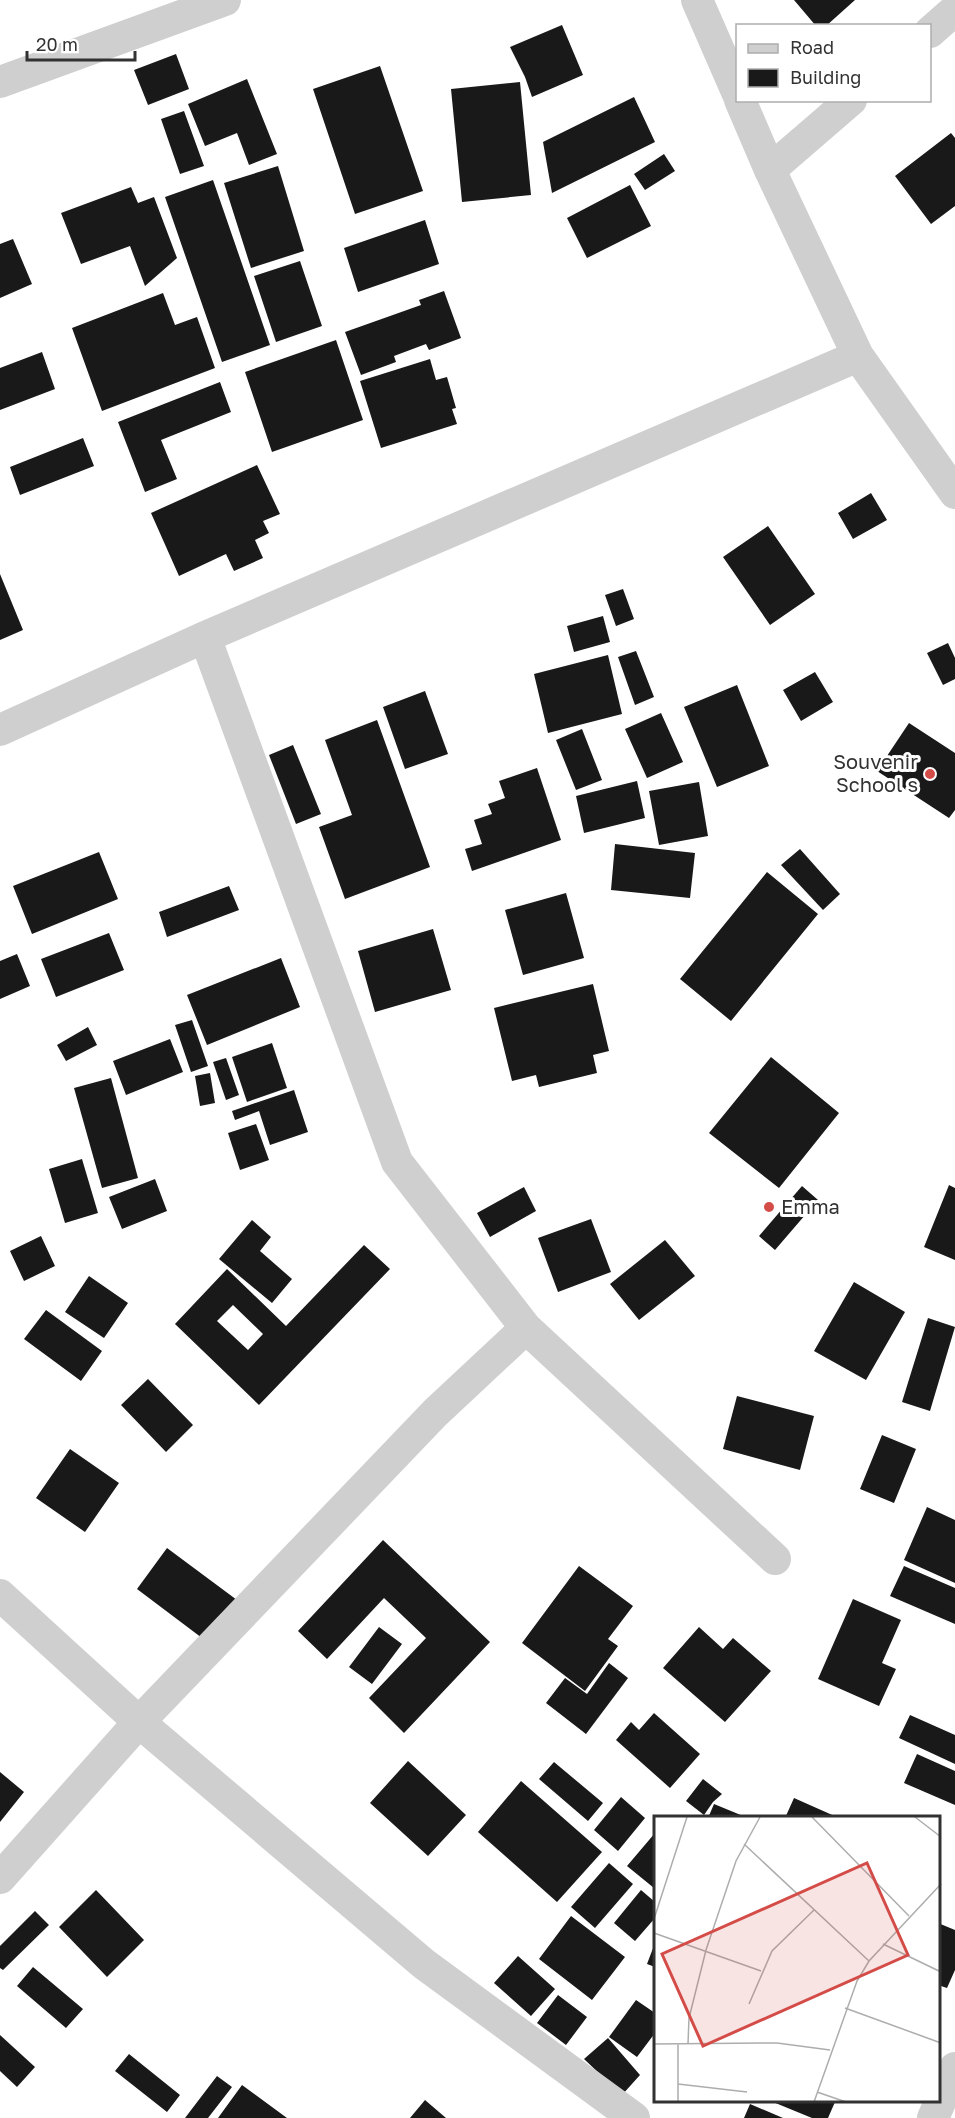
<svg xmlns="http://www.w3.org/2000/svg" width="955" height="2118" viewBox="0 0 955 2118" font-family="'Golos Text',sans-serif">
  <rect width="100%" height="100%" fill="#fff"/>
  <!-- building -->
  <path fill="#191919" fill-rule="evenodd" d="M794,0H855L826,26H816Z
    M562,25L583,75L532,97L525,77L510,47Z
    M176,54L189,89L148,105L134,70Z
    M380,66L423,191L355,214L313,89Z
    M247,79L277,154L249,165L237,133L205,146L188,104Z
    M520,82L531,195L462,202L451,89Z
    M634,97L655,142L552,193L543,142Z
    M184,111L204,166L180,174L161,119Z
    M951,133L955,138V206L931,224L895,176Z
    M664,154L675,171L645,190L634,174Z
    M278,166L304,251L251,268L224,183Z
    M213,180L270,345L222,362L165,197Z
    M630,185L651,226L587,258L567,218Z
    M131,187L138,203L154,197L177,258L145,286L130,246L81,264L61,213Z
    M425,220L439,264L358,292L344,248Z
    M13,239L32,284L0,298V244Z
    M300,261L322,326L276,342L254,276Z
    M444,291L461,338L429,350L426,344L394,356L396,362L361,375L345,332L421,305L419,300Z
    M163,293L175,325L197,317L215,368L102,411L72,328Z
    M336,340L363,420L272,452L245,372Z
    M42,352L55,389L0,410V368Z
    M430,359L436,380L447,377L456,408L452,409L457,424L381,448L360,381Z
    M220,382L231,412L161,440L177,479L145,492L118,422Z
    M83,438L94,466L20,495L10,467Z
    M257,465L280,514L263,521L269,533L255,540L263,558L234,571L226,554L179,576L151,513Z
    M871,493L887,520L853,539L838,513Z
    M768,526L815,594L770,625L723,557Z
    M0,574L23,630L0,640Z
    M623,589L634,619L616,626L605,595Z
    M603,616L610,642L574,652L567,626Z
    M948,643L955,658V679L943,685L927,653Z
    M636,651L654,697L635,705L618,657Z
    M608,655L622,714L548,733L534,674Z
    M815,672L833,702L801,721L783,690Z
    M737,685L769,766L717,787L684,707Z
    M425,691L448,754L405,769L383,707Z
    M661,713L683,762L647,778L625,729Z
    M377,720L430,867L345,899L319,827L352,815L325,740Z
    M909,723L955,753V810L949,818L877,771Z
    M582,729L602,780L576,790L556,740Z
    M293,745L321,814L296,824L269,755Z
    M537,768L561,840L472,871L465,849L482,844L474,820L492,814L488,804L505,798L499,781Z
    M637,781L645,818L584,833L576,796Z
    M699,782L708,836L659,845L649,791Z
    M615,844L695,853L690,898L611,890Z
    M800,849L840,894L823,910L781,865Z
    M99,852L118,899L32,934L13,886Z
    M767,872L818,914L731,1021L680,979Z
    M229,886L239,910L167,937L159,912Z
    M566,893L584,958L523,975L505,910Z
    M433,929L451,990L375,1012L358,951Z
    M109,933L124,970L56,997L41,959Z
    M17,954L30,986L0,999V961Z
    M281,958L300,1007L207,1045L187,995Z
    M593,984L609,1051L593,1055L597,1073L539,1087L536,1075L512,1081L494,1008Z
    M192,1020L208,1066L191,1072L175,1025Z
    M88,1027L97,1045L66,1061L57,1045Z
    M170,1039L183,1072L126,1095L113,1061Z
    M272,1043L287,1088L247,1102L232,1057Z
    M771,1057L839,1113L779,1188L709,1133Z
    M226,1058L239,1095L226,1100L213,1062Z
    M210,1073L215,1103L200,1106L195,1076Z
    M111,1078L138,1178L102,1188L74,1088Z
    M294,1090L308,1132L270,1145L259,1111L235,1120L232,1111Z
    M256,1124L269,1160L240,1170L228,1133Z
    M82,1159L98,1213L65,1223L49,1169Z
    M155,1179L167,1211L122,1229L109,1197Z
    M949,1185L955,1188V1260L924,1247Z
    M802,1186L818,1200L775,1250L759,1236Z
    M524,1187L536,1211L490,1237L477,1213Z
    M591,1219L611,1272L558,1292L538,1238Z
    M252,1220L271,1237L260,1251L292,1279L272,1303L219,1259Z
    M41,1236L55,1266L24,1281L10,1251Z
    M665,1240L695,1276L639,1320L610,1284Z
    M364,1245L390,1269L259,1405L175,1324L227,1269L286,1326ZM233,1305L263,1334L248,1350L217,1321Z
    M89,1276L128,1303L104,1338L65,1312Z
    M854,1282L905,1312L866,1380L814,1351Z
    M46,1310L102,1351L81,1381L24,1339Z
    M928,1318L955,1327L930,1411L902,1402Z
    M148,1379L193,1425L166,1452L121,1405Z
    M737,1396L814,1416L800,1470L723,1449Z
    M882,1435L916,1449L894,1503L860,1489Z
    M70,1449L119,1483L85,1532L36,1498Z
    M927,1507L955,1520V1583L904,1560Z
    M383,1540L490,1642L404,1733L369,1698L426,1638L384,1598L327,1659L298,1631Z
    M167,1548L241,1603L210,1644L137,1589Z
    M579,1566L633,1606L608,1639L618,1646L585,1691L522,1643Z
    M904,1566L955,1588V1624L890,1596Z
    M853,1599L901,1620L882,1663L896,1669L879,1706L818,1679Z
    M379,1627L402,1644L372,1684L349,1667Z
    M699,1627L723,1649L733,1638L771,1671L725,1722L663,1668Z
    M609,1663L628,1678L586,1734L546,1703L565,1678L587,1694Z
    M654,1713L700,1754L670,1788L616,1740L631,1722L639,1730Z
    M910,1715L955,1735V1764L899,1738Z
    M917,1754L955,1771V1805L904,1783Z
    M408,1761L466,1815L428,1856L370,1803Z
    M554,1762L603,1803L588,1821L539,1779Z
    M0,1772L24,1792L0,1822Z
    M703,1779L722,1794L713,1802L704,1815L686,1801Z
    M521,1781L602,1852L557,1902L478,1832Z
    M621,1797L645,1818L618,1851L594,1830Z
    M794,1798L839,1818H785Z
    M714,1804L748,1818H708Z
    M655,1833V1886L654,1888L627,1866Z
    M609,1863L633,1884L595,1928L571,1907Z
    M96,1890L144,1940L107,1977L59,1927Z
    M641,1890L655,1902V1918L635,1941L614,1923Z
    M35,1911L49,1925L3,1970L0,1968V1946Z
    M571,1916L625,1957L592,2000L539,1959Z
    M938,1923L955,1930V1970L947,1988L938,1985Z
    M655,1943V1967L647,1964Z
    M518,1956L555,1989L531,2016L494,1983Z
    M33,1967L83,2009L66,2028L17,1986Z
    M558,1995L587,2017L566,2045L537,2023Z
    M636,2000L655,2013V2033L637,2057L609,2037Z
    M0,2035L35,2067L17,2087L0,2071Z
    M608,2038L640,2075L622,2095L584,2059Z
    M129,2054L180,2095L167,2112L115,2071Z
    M217,2076L232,2087L208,2118H185Z
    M242,2085L287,2118H218Z
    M425,2100L446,2118H410Z
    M773,2102H835L828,2118H812Z
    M750,2104L783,2118H744Z"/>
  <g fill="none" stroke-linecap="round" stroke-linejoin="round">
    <!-- street -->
    <path stroke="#cfcfcf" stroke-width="32" d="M697,0L738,94
      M930,32L955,10
      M0,82L225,0
      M740,100L770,170L858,356L955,493
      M770,170L851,100
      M205,637L397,1162L526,1328L775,1559
      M0,730L205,637L858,356
      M0,1595L139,1722L424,1964L634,2118
      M0,1878L139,1722L435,1413L526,1328
      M933,2118L955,2068"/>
  </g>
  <!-- markers -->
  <g fill="#d44c48" stroke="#fff" stroke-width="2">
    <circle cx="930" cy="774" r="6"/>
    <circle cx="769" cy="1207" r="6"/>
  </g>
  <g text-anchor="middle" stroke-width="6" stroke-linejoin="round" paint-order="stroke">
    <!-- poi labels -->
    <g font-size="20" fill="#323232" stroke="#fff" text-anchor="end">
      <text x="918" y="769">Souvenir<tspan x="918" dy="23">School s</tspan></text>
      <text x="781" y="1214" text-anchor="start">Emma</text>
    </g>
  </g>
  <!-- overview -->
  <g transform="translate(654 1816)">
    <rect width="286" height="286" fill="#fff"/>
    <path fill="none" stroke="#adadad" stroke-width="1.5" d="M158,1L255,100M261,1L287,21M90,28L215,145M0,103L33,1M0,117L107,155M229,128L287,156M95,188L118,135L160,94M191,192L287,227M0,228L123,227L176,234M34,228L35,202L52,134L82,45L106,1M24,268L93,276M163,276L192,286M24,286V228M160,286L203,165L215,145L287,68"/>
    <path fill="#d44c48" fill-opacity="0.15" stroke="#d44c48" stroke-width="3" d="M213,47L254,139L49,230L8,138Z"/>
    <rect width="286" height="286" fill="none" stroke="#323232" stroke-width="3"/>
  </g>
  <!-- legend -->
  <rect x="736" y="24" width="195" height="78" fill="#ffffff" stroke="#adadad" stroke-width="1.5"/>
  <rect x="748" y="44" width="30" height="9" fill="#cfcfcf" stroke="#adadad" stroke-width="1.5"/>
  <text x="790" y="54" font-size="18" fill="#323232">Road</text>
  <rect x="748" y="69" width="30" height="18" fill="#191919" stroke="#adadad" stroke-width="1.5"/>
  <text x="790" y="84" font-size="18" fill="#323232">Building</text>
  <!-- scale -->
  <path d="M27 51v9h108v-9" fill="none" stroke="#323232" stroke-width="3"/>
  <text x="36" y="51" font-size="18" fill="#323232" stroke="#ffffff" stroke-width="4.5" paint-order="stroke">20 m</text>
</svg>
